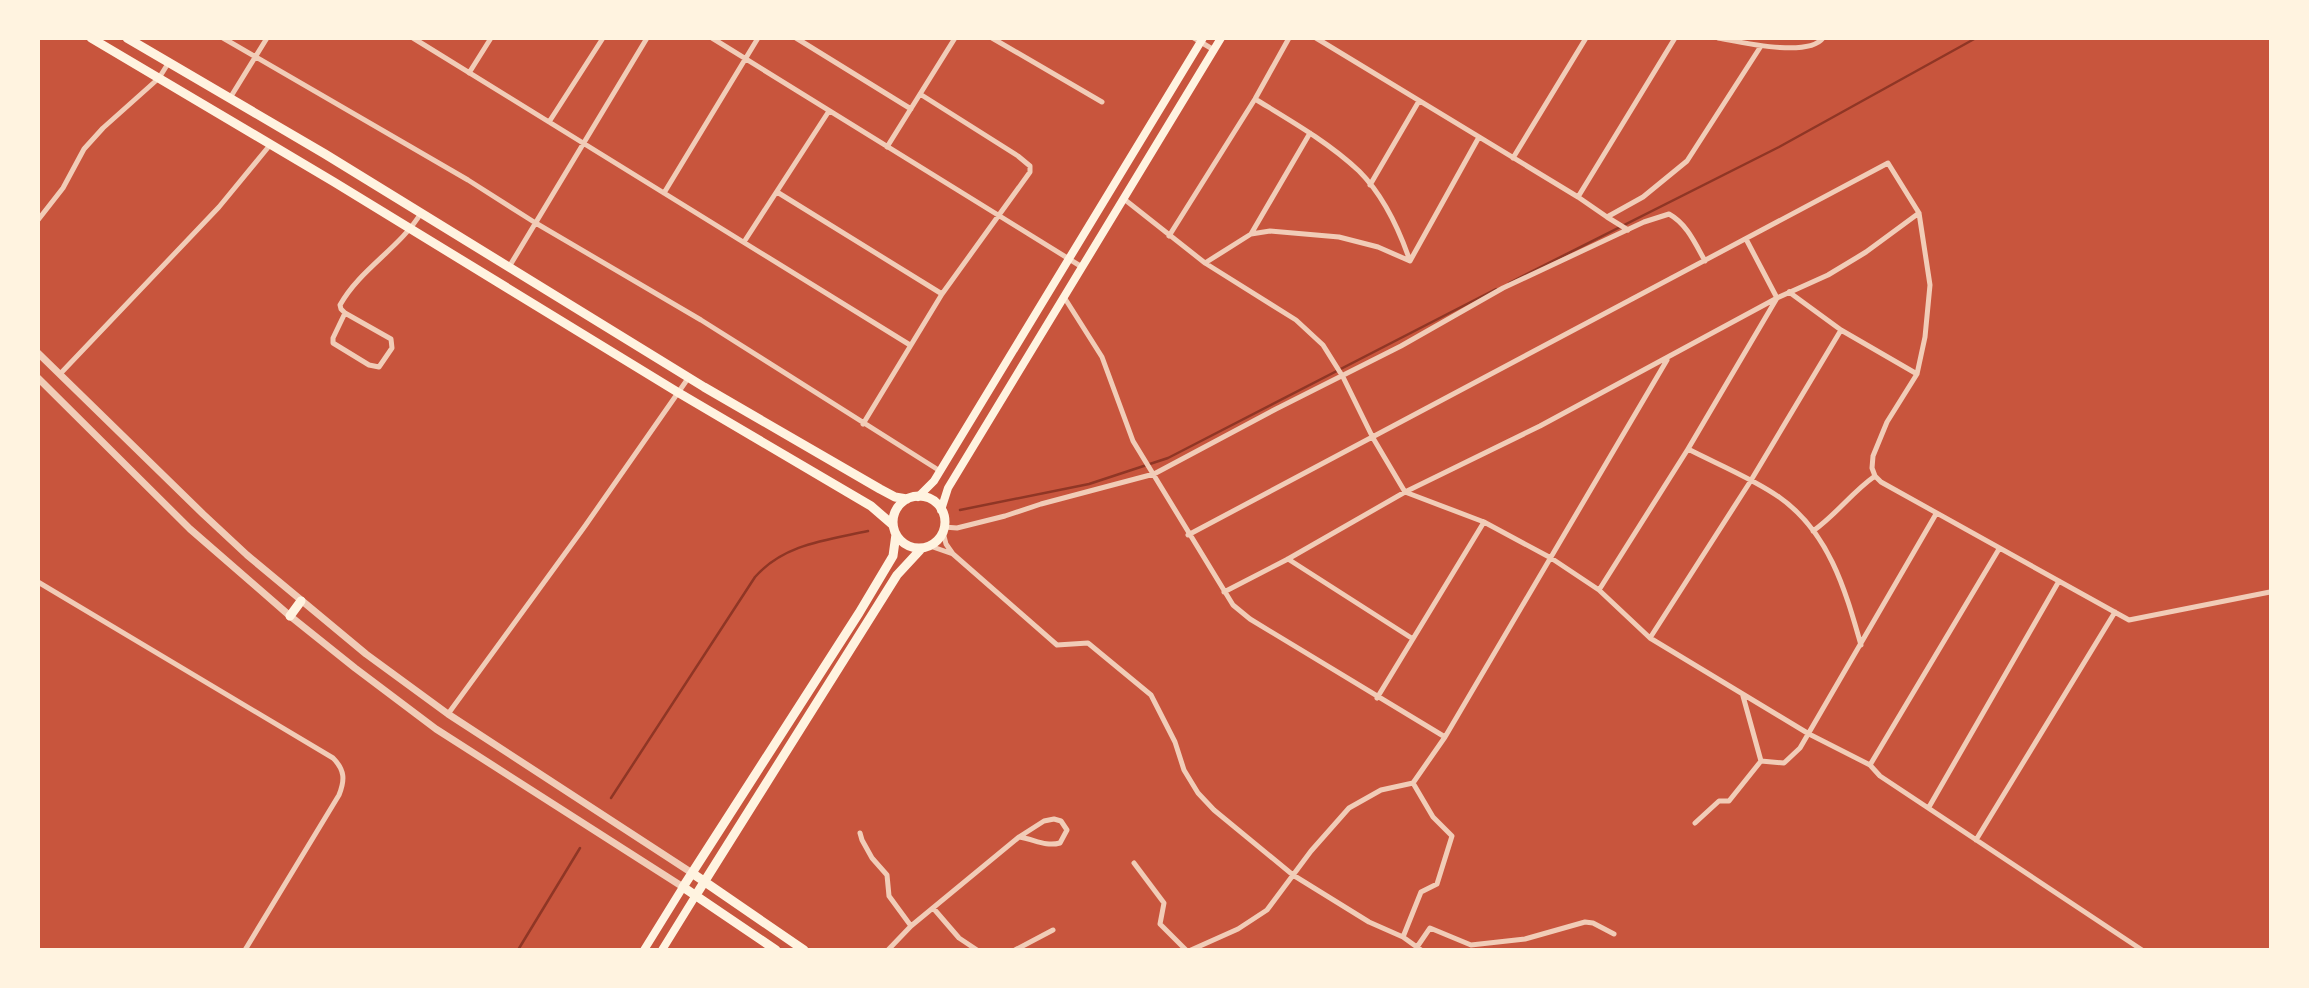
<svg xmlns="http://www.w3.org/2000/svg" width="2309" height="988" viewBox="0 0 2309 988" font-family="'Archivo Narrow',sans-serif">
  <rect width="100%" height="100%" fill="#c8553d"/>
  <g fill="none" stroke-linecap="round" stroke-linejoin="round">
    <!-- stream -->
    <path stroke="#8f3625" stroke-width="2.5" d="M1509,283L1779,147L1976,38
      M960,510L1089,484L1168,458L1496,289
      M611,798L755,577C784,544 827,540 868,531
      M518,950L580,848"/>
    <!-- minor -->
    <path stroke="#f1ccb7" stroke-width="5" d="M223,38L468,180L534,222L701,320L940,471
      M413,38L910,345
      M712,38L1082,267
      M796,38L911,109
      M992,38L1102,102
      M1194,38L1214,50
      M1316,38L1578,197L1607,217L1643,197L1687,161L1761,46
      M1718,38C1740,42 1808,58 1823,38
      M469,73L491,38
      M230,98L267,38
      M1255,99C1291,121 1328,142 1359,171C1383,195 1399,229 1410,261
      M549,122L603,38
      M887,147L955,38
      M1513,158L1586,38
      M1370,185L1419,101
      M777,192L942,294
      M664,193L758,38
      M1578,197L1675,38
      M1124,199L1205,263L1296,320L1323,345L1343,377L1373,438L1405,492L1484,522L1551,558L1599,590L1650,638L1809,734L1870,765L1880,776L2142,950
      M1607,217L1628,230
      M38,220L63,188L84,149L103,128L159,78L169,62
      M1251,234L1310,133
      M1169,236L1255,99L1289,38
      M744,242L829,111
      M1205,263L1251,234L1270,231L1339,237L1378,247L1410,261L1479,137
      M509,267L647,38
      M1789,292L1841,330L1917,374
      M1064,297L1102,357L1133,441L1233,605L1250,619L1445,737
      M345,313L333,338V343L369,365L379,367L392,348L391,339L345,313L341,309L340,305C360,269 400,248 421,213
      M60,374L219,207L270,145
      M863,424L942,294L1030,172V166L1018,156L920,94
      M1688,449C1715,463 1754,479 1779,497C1829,532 1845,589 1861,645
      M944,527L957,528L1005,516L1041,504L1154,474L1276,409L1401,346L1503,288L1644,222L1669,214C1687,224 1695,243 1705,261
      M1813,531C1836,515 1852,492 1875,476
      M1188,535L1888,163L1919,213L1930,285L1925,337L1917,374L1887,422L1873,456L1872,468L1875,476L1881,482L2129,620L2270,592
      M930,546L953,554L946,544L943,532
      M953,554L1057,645L1088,643L1151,695L1175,742L1184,770L1198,793L1214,810L1293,875L1369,922L1403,937L1421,950
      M1288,559L1413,639
      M38,582L333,758C345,770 345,780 339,795L245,950
      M1599,590L1688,449L1777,298L1746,239
      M1224,592L1288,559L1405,492L1540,426L1777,298L1828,275L1866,252L1919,213
      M1650,638L1750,482L1841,330
      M1377,698L1484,522
      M448,714L585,526L689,377
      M1761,761L1784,763L1800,748L1936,514
      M1870,765L1999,549
      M1929,807L2059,581
      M1054,819L1061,821L1067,830L1060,843C1045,847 1034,839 1019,837L1044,821Z
      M1695,823L1719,801H1729L1761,761L1743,696
      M860,833L862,840L872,858L887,875L889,896L911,926
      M1976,840L2115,612
      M1134,863L1164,903L1160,924L1186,950
      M934,909L959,938L977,950
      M1403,937L1421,892L1437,884L1452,836L1433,817L1413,783
      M1417,947L1430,928L1471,945L1525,939L1585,922L1593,923L1614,934
      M888,950L911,926L1019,837
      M1015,950L1053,930
      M1191,950L1238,929L1267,910L1311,851L1349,808L1381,790L1413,783L1445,737L1667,360"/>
    <!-- tertiary -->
    <path stroke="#f1ccb7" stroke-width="7" d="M38,353L203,514L247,555L366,654L448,714L692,873
      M38,378L190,529L290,616L355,668L436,729L683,887"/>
    <!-- secondary -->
    <path stroke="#fff3e0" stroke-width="8" d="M918,497L934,481L1203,38
      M941,510L948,488L1221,38
      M644,950L683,887
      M662,950L696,895"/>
    <!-- primary -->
    <path stroke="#fff3e0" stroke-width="9" d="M91,38L334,182L679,393L871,506L893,525
      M127,38L325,154L704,387L880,489L895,497L907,499
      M893 522a26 26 0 1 1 52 0a26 26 0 1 1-52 0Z
      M290,616L301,601
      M692,873L804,950
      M696,895L897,575L922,548
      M776,950L683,887L859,613L893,556L896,534"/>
  </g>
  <!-- border -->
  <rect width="2309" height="988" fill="none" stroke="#fff3e0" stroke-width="80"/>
</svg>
